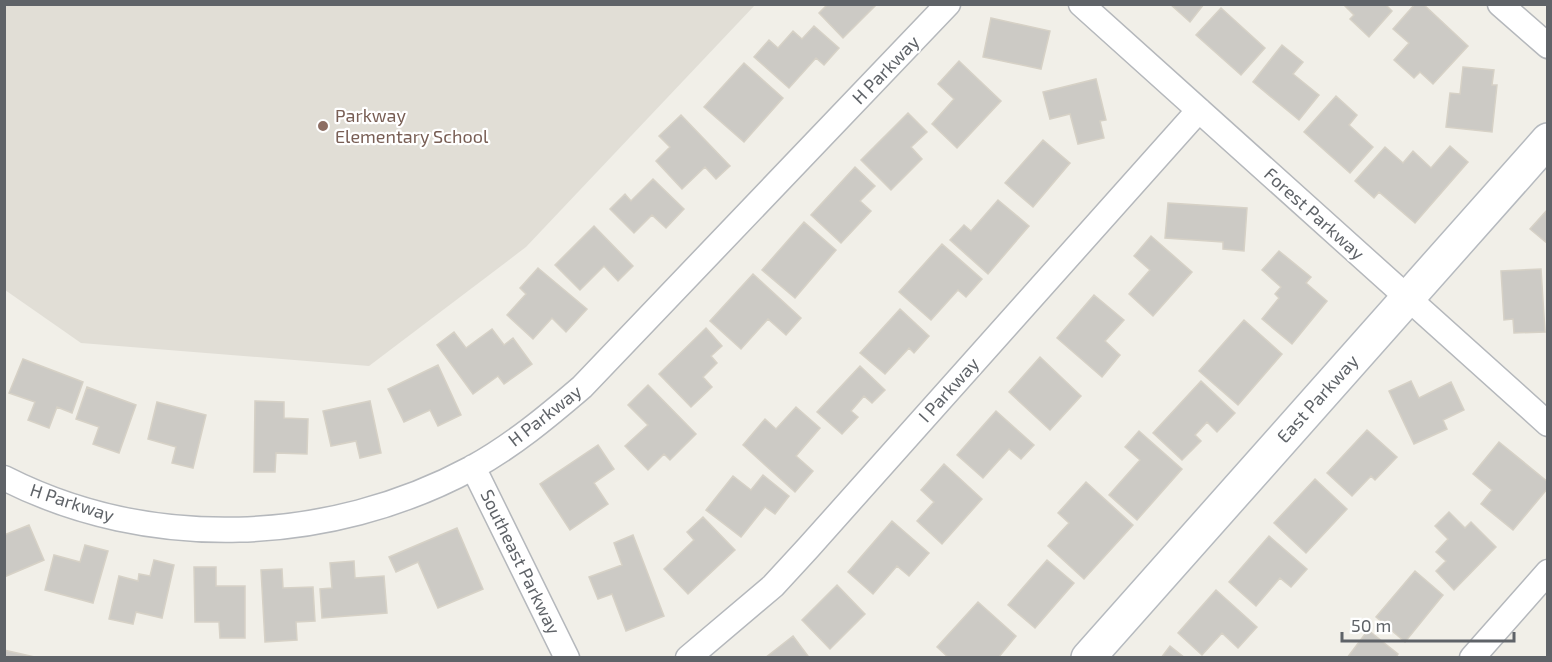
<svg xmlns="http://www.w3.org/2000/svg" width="1552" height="662" viewBox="0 0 1552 662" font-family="'Exo 2',sans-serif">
  <rect width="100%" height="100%" fill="#f1efe8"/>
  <!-- education -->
  <path fill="#e1ded6" d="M5,4H755V5L526,247L369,366L81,343L5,290Z"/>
  <!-- building -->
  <path fill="#cccac5" stroke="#d6d1c6" stroke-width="1.5" d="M828,4H877L843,38L819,13Z
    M1170,4H1204L1190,22Z
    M1343,4H1385L1392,11L1369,37L1350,19L1354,15Z
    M1415,4H1423L1468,46L1433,84L1420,72L1414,78L1394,60L1409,43L1393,29Z
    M1221,8L1265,48L1241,75L1196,35Z
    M991,18L1050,31L1041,69L983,57Z
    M814,26L839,48L824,65L816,58L789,88L754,57L769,40L778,48L793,31L802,39Z
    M1282,45L1303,62L1293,74L1319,95L1299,120L1253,82Z
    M959,61L1001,101L957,148L932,124L954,99L938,84Z
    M744,63L783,98L744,142L704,107Z
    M1463,67L1494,70L1492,85H1497L1492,132L1446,127L1450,93L1460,94Z
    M1096,79L1106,120L1100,121L1104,138L1078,144L1070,114L1050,119L1043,92Z
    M1336,96L1357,115L1349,125L1373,147L1350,173L1304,132Z
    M908,113L927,132L911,147L922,159L891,190L861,160Z
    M681,115L730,166L716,179L705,167L682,189L656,161L670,147L659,136Z
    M1043,140L1070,163L1033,207L1005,183Z
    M1450,146L1468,162L1415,223L1379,192L1374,198L1355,181L1385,147L1403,163L1413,151L1431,168Z
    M855,167L875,186L860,201L871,211L841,243L811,215Z
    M653,179L684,209L666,228L652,215L634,233L610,209L625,194L631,201Z
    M998,200L1029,226L988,274L950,240L964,225L971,231Z
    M1168,203L1247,208L1244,251L1223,249V242L1165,238Z
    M1548,209V244L1530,229Z
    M804,222L836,250L795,298L762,270Z
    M594,226L633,266L618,281L604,266L580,290L555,265Z
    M1151,236L1192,272L1153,316L1129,294L1150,270L1134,256Z
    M942,244L982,279L966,297L958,290L931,320L899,292Z
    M1279,251L1311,277L1306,283L1327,301L1292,344L1262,319L1279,298L1275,294L1281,287L1262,270Z
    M538,268L587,309L566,332L552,318L533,339L507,315L526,294L520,288Z
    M1541,269L1545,332L1514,333L1513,319L1504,320L1501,271Z
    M753,274L801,318L786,335L768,319L741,349L710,321Z
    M1094,295L1124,320L1105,341L1120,355L1102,377L1057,338Z
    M900,309L929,336L914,353L909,348L885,374L860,353Z
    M1244,320L1282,354L1238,405L1199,371Z
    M706,328L722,346L711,356L717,363L703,377L712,387L691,407L659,374Z
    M492,329L504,345L513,338L532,364L504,384L498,376L473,394L437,345L454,332L466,348Z
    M1040,357L1081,396L1050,430L1009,392Z
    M23,359L83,382L72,413L57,407L49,428L28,420L35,402L9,393Z
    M438,365L461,415L438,426L430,410L404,422L388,389Z
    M860,366L885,390L872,403L864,396L851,411L858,417L842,434L817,412Z
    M1201,381L1235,413L1217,432L1207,422L1195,435L1201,441L1182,460L1153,433Z
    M1411,381L1419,398L1451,382L1464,410L1443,420L1447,429L1414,444L1389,391Z
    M648,385L696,434L670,460L664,454L648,470L625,446L648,425L628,405Z
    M87,387L136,405L119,453L93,444L99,427L76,419Z
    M255,401L284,402V418L308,419L307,454L276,453L275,472H254Z
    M370,401L381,453L360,458L356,441L331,446L323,411Z
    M157,402L206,415L193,468L172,463L176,447L148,439Z
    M796,407L820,428L796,456L813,471L795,492L743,445L765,419L776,429Z
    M996,411L1034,445L1021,459L1009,449L983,478L957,455Z
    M1367,430L1397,457L1375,480L1371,476L1352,496L1327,473Z
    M1139,431L1182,469L1137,520L1109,495L1140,460L1125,447Z
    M1499,442L1548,482V488L1513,530L1481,504L1492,490L1473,474Z
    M598,445L614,469L594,483L608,504L570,530L540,484Z
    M944,464L982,499L942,544L917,521L934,502L921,490Z
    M763,475L789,496L775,514L765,507L741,537L706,510L733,476L751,490Z
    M1315,479L1347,509L1306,553L1274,523Z
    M1086,482L1133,525L1084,579L1048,546L1069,523L1058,513Z
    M1449,512L1465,528L1471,522L1496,547L1454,590L1436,571L1446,561L1436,552L1448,539L1435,526Z
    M703,517L735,550L688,594L664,569L694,540L687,532Z
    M892,521L929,553L909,576L897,566L873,594L848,572Z
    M29,525L44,560L4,577V535Z
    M457,528L483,589L438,608L418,562L396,572L389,557Z
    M633,535L664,616L626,631L612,594L598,599L589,577L622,565L614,543Z
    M1269,536L1307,569L1291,587L1280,578L1256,606L1229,582Z
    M85,545L108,551L93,603L45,590L54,555L80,562Z
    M154,560L174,565L162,618L136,612L133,624L109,619L119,576L138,581L139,574L150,576Z
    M1047,560L1074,583L1035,628L1008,605Z
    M354,561L355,578L384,576L387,613L322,618L320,589L332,588L330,563Z
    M194,567H216V586H245V638H220L219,622H195Z
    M282,569L283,588L313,587L315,621L296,622L297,640L265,642L261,570Z
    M1415,571L1443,595L1405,642L1376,617Z
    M837,585L865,614L830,649L802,620Z
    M1216,590L1257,627L1238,648L1222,633L1202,655L1178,633Z
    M978,602L1016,636L998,658H949L937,647Z
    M1368,630L1398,654L1396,658H1347Z
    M793,636L808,656L805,658H765Z
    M1170,646L1185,658H1161Z
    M4,650L39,658H4Z"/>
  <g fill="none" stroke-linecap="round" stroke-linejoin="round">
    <defs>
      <path id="street" d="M1081,4L1548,424
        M1500,4L1548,46
        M473,467L567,658
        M4,478C150,552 329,545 472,468C512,446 547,417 582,387L948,4
        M688,658L773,586L808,548L1199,110
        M1472,658L1548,572"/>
      <path id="secondary" d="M1088,658L1548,140"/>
    </defs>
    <!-- street casing -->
    <use href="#street" stroke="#b5b8bc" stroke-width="27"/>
    <!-- secondary casing -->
    <use href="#secondary" stroke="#b6babf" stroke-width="36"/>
    <!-- street -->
    <use href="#street" stroke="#fff" stroke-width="24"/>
    <!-- secondary -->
    <use href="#secondary" stroke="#fff" stroke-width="33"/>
  </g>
  <!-- markers -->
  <circle fill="#8d6e63" stroke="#fff" stroke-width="2" cx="323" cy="126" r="6"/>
  <g text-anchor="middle" stroke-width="4.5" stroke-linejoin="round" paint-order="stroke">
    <!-- street labels -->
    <g font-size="18" fill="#5f6368" stroke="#fff">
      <text transform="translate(886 70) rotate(-46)" y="6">H Parkway</text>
      <text transform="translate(1314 214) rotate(42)" y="6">Forest Parkway</text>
      <text transform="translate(949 390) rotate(-48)" y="6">I Parkway</text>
      <text transform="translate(1318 399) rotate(-48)" y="6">East Parkway</text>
      <text transform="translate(545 416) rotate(-38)" y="6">H Parkway</text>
      <text transform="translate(72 503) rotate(18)" y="6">H Parkway</text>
      <text transform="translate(520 562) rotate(64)" y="6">Southeast Parkway</text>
    </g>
    <!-- education labels -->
    <g font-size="18" fill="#785e54" stroke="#fff" text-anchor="start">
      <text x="335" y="122">Parkway<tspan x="335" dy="21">Elementary School</tspan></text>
    </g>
  </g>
  <!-- border -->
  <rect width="1552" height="662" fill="none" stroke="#5f6368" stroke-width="12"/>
  <!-- scale -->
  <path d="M1342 632v9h172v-9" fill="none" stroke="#5f6368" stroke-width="3"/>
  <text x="1351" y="632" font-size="18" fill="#5f6368" stroke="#ffffff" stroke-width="4.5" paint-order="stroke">50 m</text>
</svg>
